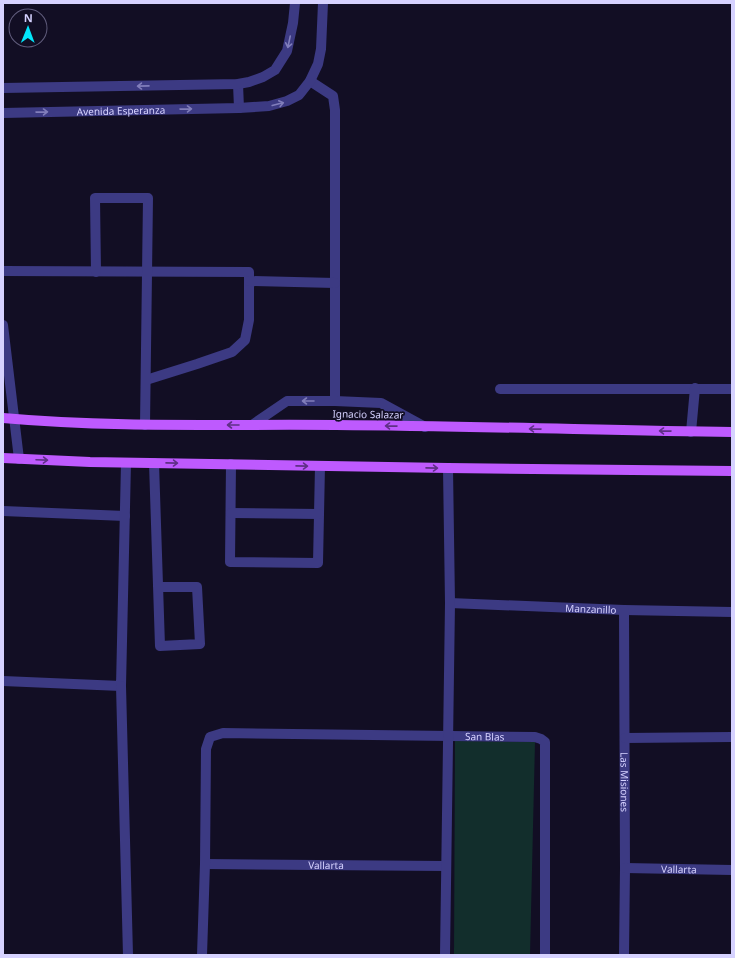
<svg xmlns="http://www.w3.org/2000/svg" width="735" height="958" viewBox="0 0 735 958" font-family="'Noto Sans',sans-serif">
  <rect width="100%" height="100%" fill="#120e24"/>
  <!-- green -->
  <path fill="#122e2c" d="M455,741L535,742L530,955H454Z"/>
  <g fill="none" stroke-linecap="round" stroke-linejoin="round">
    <!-- minor -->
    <g stroke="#3c3a83" stroke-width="10">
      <path d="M310,81L333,96L335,110V401"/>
      <path d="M238,84L239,108"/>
      <path d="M3,88L238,84L249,82L263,77L275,70L287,51L293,23L295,3"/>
      <path id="s1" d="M3,113L239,108L269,106L287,101L299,95L310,81L318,64L321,49L323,3"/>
      <path d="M3,271L249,272V320L245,340L232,352L197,364L146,380"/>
      <path d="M96,272L95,198H148L145,425"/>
      <path d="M249,281L335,283"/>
      <path d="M3,325L19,459"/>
      <path d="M500,389H732"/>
      <path d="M252,425L287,401H335L381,403L425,427"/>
      <path d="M691,432L695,388"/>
      <path d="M154,463L160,646L200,644L197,587H158"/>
      <path d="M231,464L230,562L318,563L320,466"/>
      <path d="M3,511L125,516"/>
      <path d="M231,513L319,514"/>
      <path id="s2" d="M450,603L624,610L732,612"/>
      <path id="s3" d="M624,610L625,868L624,955"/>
      <path d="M3,681L121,686L126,463"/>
      <path d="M121,686L128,955"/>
      <path d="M625,738L732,737"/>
      <path id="s4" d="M205,864L446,866"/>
      <path id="s5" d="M625,868L732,870"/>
      <path id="s6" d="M202,955L205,864L206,749L210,737L223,733L535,737L541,739L545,742V955"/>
      <path d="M445,955L450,603L448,468"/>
    </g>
    <!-- major -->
    <path stroke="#be5afe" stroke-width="10" d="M3,418C114,428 225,424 336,425C468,426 600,430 732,432
      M3,458L90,462L448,468L732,471"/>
  </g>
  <!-- one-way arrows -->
  <defs><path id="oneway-shaft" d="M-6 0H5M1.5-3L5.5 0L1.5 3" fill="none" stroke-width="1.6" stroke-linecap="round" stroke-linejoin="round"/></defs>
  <g stroke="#817ebb">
    <use href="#oneway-shaft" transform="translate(289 42) rotate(102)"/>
    <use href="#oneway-shaft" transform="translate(143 86) rotate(179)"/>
    <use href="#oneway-shaft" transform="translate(278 104) rotate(-14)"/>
    <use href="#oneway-shaft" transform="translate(186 109) rotate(-1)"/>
    <use href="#oneway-shaft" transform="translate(42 112) rotate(-1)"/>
    <use href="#oneway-shaft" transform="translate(308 401) rotate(-180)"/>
  </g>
  <g stroke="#5f3086">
    <use href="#oneway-shaft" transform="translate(233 425) rotate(-180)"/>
    <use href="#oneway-shaft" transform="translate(391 426) rotate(-179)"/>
    <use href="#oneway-shaft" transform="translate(535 429) rotate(-179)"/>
    <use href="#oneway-shaft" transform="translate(665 431) rotate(-179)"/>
    <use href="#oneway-shaft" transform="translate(42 460) rotate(2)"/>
    <use href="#oneway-shaft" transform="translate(172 463) rotate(1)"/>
    <use href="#oneway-shaft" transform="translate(302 466) rotate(1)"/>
    <use href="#oneway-shaft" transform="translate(432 468) rotate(1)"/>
  </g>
  <g text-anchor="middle" stroke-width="3.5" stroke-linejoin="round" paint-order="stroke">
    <!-- street labels -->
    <g font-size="10" fill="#d6d2ff" stroke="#120e24">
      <text dy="4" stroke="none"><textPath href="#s1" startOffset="118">Avenida Esperanza</textPath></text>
      <text transform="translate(368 414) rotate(1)" y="4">Ignacio Salazar</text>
      <text dy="4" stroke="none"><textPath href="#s2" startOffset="141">Manzanillo</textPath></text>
      <text dy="4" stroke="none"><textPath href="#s6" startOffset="494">San Blas</textPath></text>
      <text dy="4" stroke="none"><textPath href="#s3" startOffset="172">Las Misiones</textPath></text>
      <text dy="4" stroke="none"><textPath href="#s4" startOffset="121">Vallarta</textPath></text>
      <text dy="4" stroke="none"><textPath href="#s5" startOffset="54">Vallarta</textPath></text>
    </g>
  </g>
  <!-- border -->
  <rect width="735" height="958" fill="none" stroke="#d6d2ff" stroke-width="8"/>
  <!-- north arrow -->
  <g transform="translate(28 28) rotate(1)"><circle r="19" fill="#120e24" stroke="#605c7c"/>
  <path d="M0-3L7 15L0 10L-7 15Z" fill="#02e5fa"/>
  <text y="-6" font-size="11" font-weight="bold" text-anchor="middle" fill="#d6d2ff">N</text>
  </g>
</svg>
